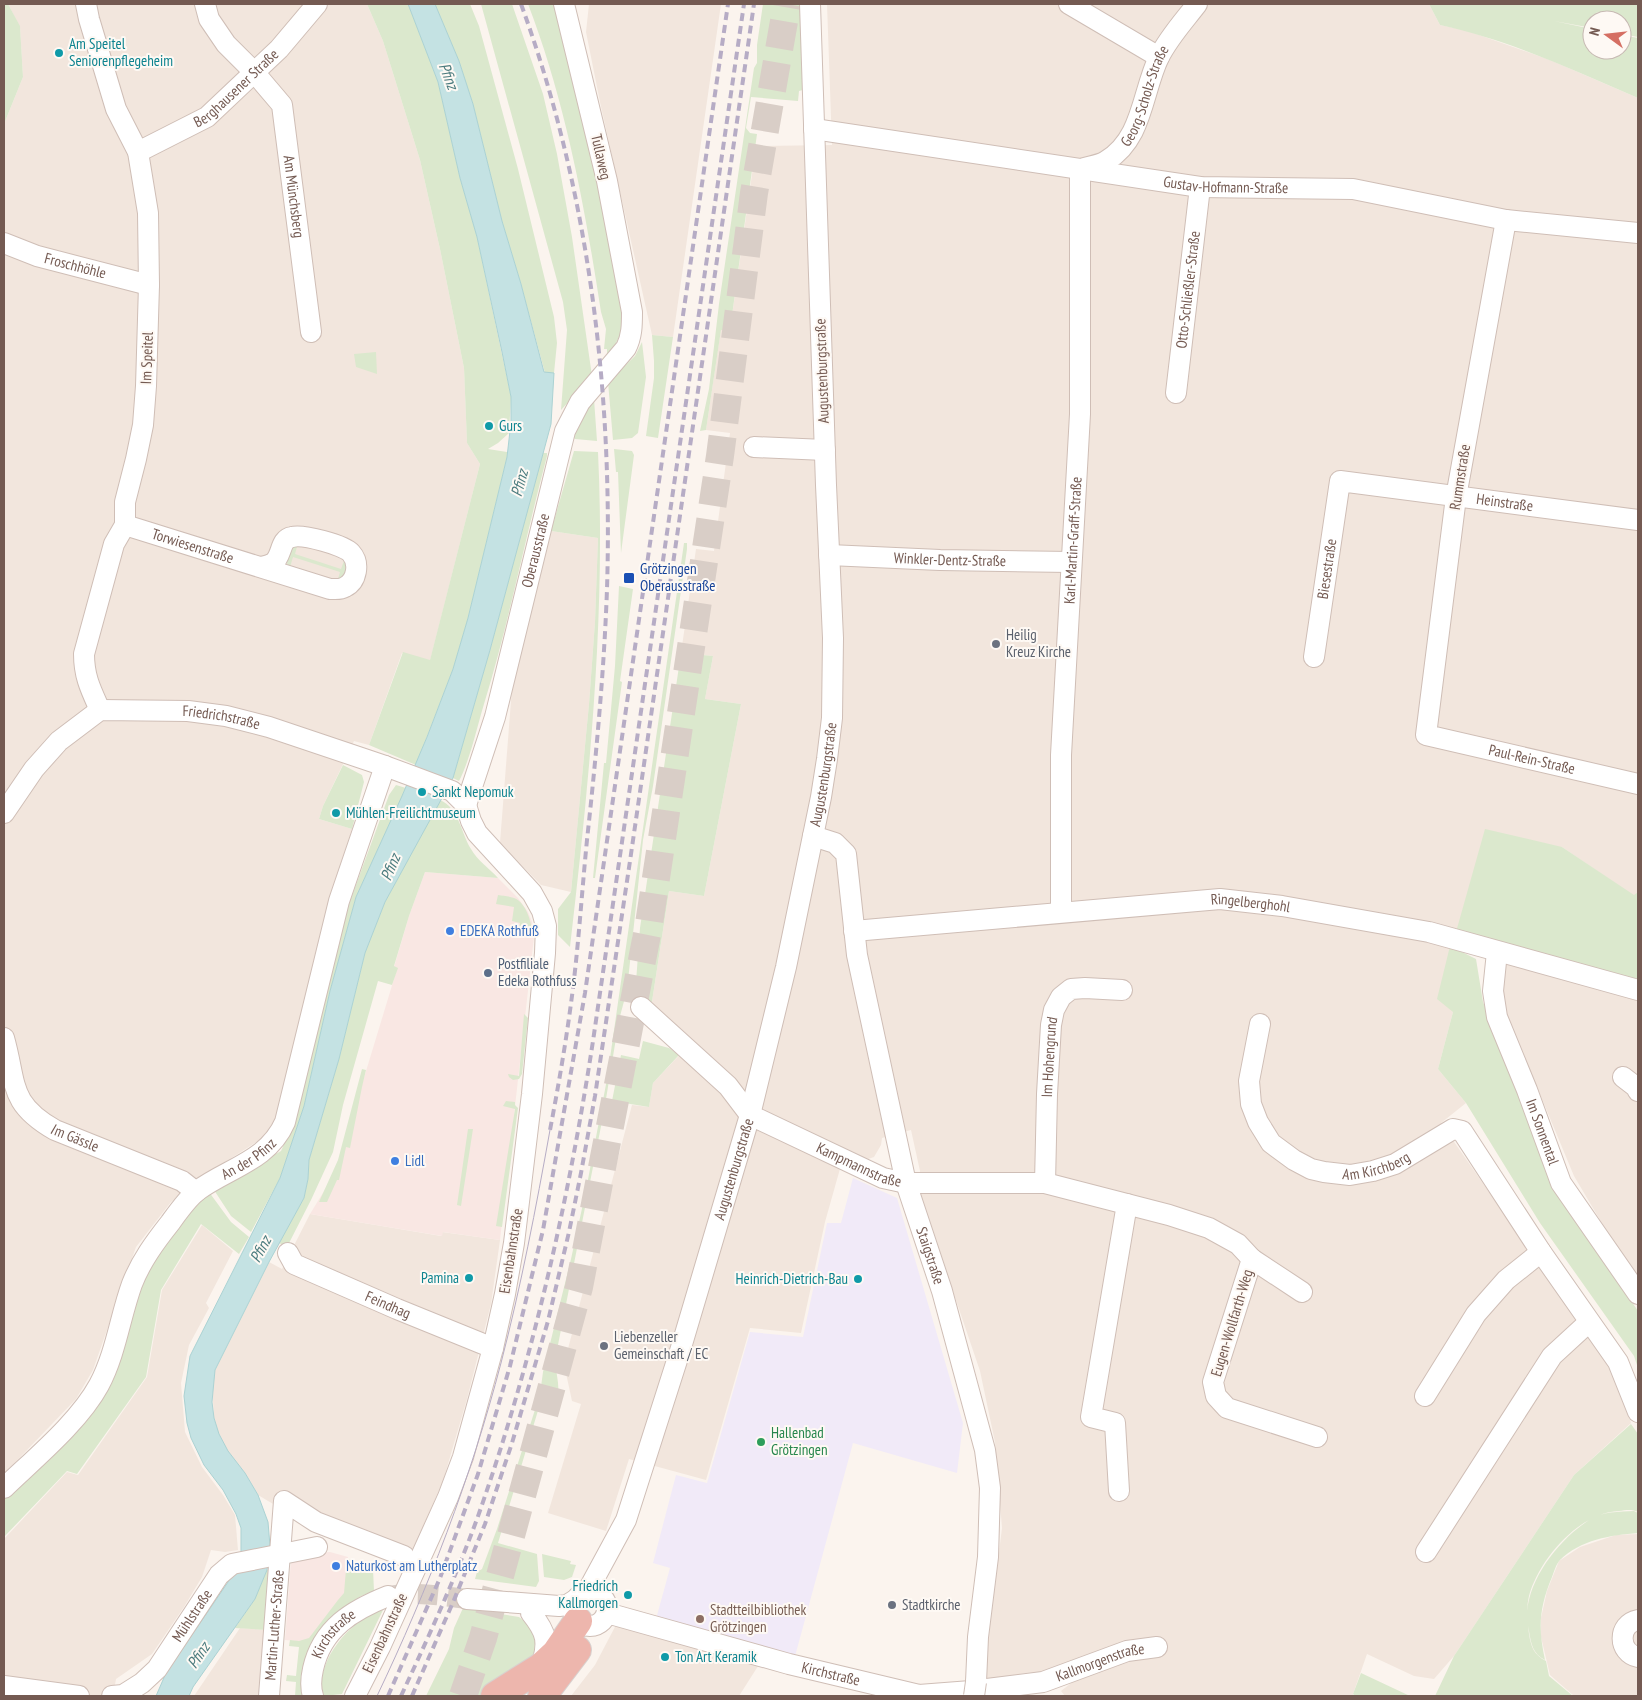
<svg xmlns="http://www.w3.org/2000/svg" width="1642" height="1700" viewBox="0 0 1642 1700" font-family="'PT Sans Narrow',sans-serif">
  <rect width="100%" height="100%" fill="#fbf4ee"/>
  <!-- residential -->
  <path fill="#f2e6dd" d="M8,4H367L383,41L420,160L440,249L464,368L467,443L480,464L430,661L402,653L369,745L354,741L323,806L319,819L352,829L321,930L278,1113L273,1128L261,1139L205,1175L171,1202L136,1247L93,1370L76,1399L4,1474V124L23,77L20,27Z
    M589,4H721L673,337L652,335L600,102L586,32Z
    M827,4H1429L1440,25L1465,30L1550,60L1638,98V892L1634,896L1562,847L1456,932L1453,1012L1438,1069L1466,1103L1441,1123L1616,1375L1631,1423L1574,1475L1454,1656L1434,1679L1414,1676L1367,1654L1353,1694L1354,1696H1065L1061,1691L1075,1680L1065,1663L1041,1672L1025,1673L983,1681L1002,1528L995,1442L980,1371L921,1197L920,1171L911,1130L882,1138L881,1145L874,1157L868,1159L845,1151L825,1222L801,1333L750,1328L706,1480L629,1459L606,1531L548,1513L581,1404L572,1401L564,1364L632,1105L649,1107L653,1083L689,1045L651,1008L669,891L704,896L741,704L705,699L713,656L681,653L696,549L714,551L730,433L706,430L721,329L730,330L756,146L832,145Z
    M551,531L598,538L595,622L589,704L571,892L541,885L500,843L512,688Z
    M1505,958L1638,995V1276L1603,1225L1574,1176L1505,1010L1500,990Z
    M310,1214L441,1236L442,1232L500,1240L491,1304L467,1399L443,1481L411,1554L310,1526L258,1495L245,1473L228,1451L219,1434L214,1418L212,1385L215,1370L269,1262L282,1269Z
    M202,1225L233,1251L206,1303L209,1308L189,1345L181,1383L185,1432L202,1467L223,1495L235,1515L238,1550L225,1552L211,1550L202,1577L184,1607L152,1654L116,1679L113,1696H4V1539L67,1472L78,1475L147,1377L162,1290Z
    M1638,1534V1696H1574L1550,1675L1541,1637V1618L1547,1591L1559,1561L1580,1547L1616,1535Z
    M617,1623L760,1663L739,1696H571L595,1665Z
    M240,1628L267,1630L261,1696H194Z"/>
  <!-- commercial -->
  <path fill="#f9e7e3" d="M425,872L498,878L518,898L528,912L532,922L534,937L500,1240L443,1232L442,1236L310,1214L332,1178L343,1147L397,969L394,967L409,916Z
    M330,1552L348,1557L345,1595L308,1642L285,1640L291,1560L316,1553Z"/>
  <!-- education -->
  <path fill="#f1eaf8" d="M853,1178L897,1198L963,1423L957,1473L853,1443L794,1660L656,1619L670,1568L653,1563L676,1475L707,1483L750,1332L803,1337L827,1223H841Z"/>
  <!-- green -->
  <path fill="#dbe8cd" d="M4,4H8L20,26L23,77L4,124Z
    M367,4H408L438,82L460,178L477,237L511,397L509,433L498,443L488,449L507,452V457L468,618L453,669L416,765L369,745L403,652L430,660L480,464L467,443L464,368L440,249L420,160L383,41Z
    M435,4H470L479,26L518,169L554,317L557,343L554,373H545L521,284L502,221L473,104L459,61Z
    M481,4H512L543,94L557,154L572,237L592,376L561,410L567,330L563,302Z
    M528,4H555L618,261L623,315L621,332L611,354L607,358V349H604L606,329L601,312C585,208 566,103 528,4Z
    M763,4H802L803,90L799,91L798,101L751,97L746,128L750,133L757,134L730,330H721L706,430L700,431L709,389L719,304L754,68L757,63V45Z
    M1429,4H1638V37L1622,34V20H1592V28L1554,21L1592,29V50H1622V35L1638,38V98C1574,70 1509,40 1440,25Z
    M652,335L673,337L658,438L646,436L654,378V361Z
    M642,342L646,377L638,433L632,438L613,440L608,382L635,356Z
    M376,352L377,374L356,367L354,354Z
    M594,399L597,441L575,439L573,437L578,423Z
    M614,449L632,451L634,455L621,553L618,472H616Z
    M574,451L598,452C606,617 589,783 570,947L558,935V909L571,892L589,704L595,622L598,538L551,531Z
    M543,453H547V456C525,538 509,623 484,704C477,727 470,760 459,781L453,778L490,650Z
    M298,543L295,554L341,569L345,558L349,572L337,583L340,572L293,557L290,567L285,561L288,548Z
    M684,543H687V549L653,786L643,840L627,990L619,1020L604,1111L557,1350C557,1356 556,1362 556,1368C557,1379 560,1386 557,1398L543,1394L498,1543L537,1554L539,1581L536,1587L475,1579L477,1572L482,1569L497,1529L540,1394L543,1372L571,1259L586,1190L607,1079Z
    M619,586L633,589L620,681L622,682L595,878H593L604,763H606L615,666Z
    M681,653L713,656L705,699L741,704L704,896L669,891L651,1008L642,998L636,982L640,928Z
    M343,765L362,775L364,782L352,829L319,819L323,806Z
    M396,785L406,788L356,897L330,991L304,1106L280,1178L251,1232L231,1216L214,1190L281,1151L291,1129L346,912L389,795Z
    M440,800C459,808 461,833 471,849C477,860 490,869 498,878L425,872L409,916L394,966L398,968L392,985L378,981L343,1105L333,1152L311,1200L287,1247L279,1243L304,1198L308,1179L309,1160L339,1059L365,953L385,902Z
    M1485,829L1562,847L1634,895L1638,892V980L1456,932Z
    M498,895C503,896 509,896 514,898C527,903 532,924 533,937L518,935L520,923L512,921L514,907L496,904Z
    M1450,946L1476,959L1483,1002L1555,1188L1638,1311V1368L1634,1356L1540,1223L1466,1103L1438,1069L1453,1012L1437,999Z
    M524,1014L528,1018L522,1074L519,1079L513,1080L509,1077L508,1074L519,1076Z
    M643,1041L669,1048L679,1055L653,1083L649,1107L612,1101L621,1055L639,1059Z
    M362,1069L366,1070L362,1087L350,1148L346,1147L339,1180H337L327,1202H319L338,1160Z
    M506,1101L515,1102V1105L518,1108L502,1227L496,1226L515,1109L503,1106Z
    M468,1129H473L461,1206L457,1205Z
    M209,1192L231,1222L249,1237L239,1254L201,1224L161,1290L146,1377L77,1474L67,1471L4,1537V1497L88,1412L138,1292L153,1260L172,1230Z
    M1631,1424L1638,1434V1512C1632,1509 1626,1510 1619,1511C1580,1512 1539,1559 1529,1596C1526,1609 1527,1620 1529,1634C1531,1647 1534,1655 1546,1661L1549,1676L1573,1696H1435L1454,1656L1574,1475Z
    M1634,1511L1638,1513V1533C1611,1535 1580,1540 1560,1560C1556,1564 1554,1572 1552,1577C1539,1608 1538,1628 1545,1660C1533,1654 1531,1644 1529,1631C1528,1625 1526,1619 1527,1612C1530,1576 1560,1539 1589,1520C1602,1511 1619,1512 1634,1511Z
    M542,1554L571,1561L570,1564L576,1565L572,1577L564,1580L544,1577Z
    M347,1558L373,1569L374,1591L361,1596L334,1615L302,1672L301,1684L302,1696H295L296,1682L286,1681L287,1675L296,1676L299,1647L289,1646L290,1640L299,1641L309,1638L338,1600L344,1593Z
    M267,1570H268L272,1573L267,1630L235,1628L255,1599Z
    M463,1608L519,1617L529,1625L540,1649L487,1696H426L449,1649L454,1628Z
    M383,1610L342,1694L324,1696C312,1664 352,1617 383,1610Z
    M1361,1673L1410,1696H1355L1353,1694Z"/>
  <!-- water -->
  <path fill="#c4e2e3" stroke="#abd2d3" d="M408,4H435L459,61L473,104L502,221L521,284L544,372L554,373L551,424L490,650L453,778L385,902L365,953L339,1059L309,1160L308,1179L304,1198L269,1262L215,1370L212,1402L214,1418L219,1434L228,1451L245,1473L258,1495L268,1522L270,1546L267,1570L255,1599L193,1687L189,1696H156L166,1673L228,1582L241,1552V1528L236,1514L223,1490L204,1465L191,1438L187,1423L184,1396L190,1356L280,1178L304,1106L330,991L356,897L402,796L427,737L453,669L468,618L507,457L511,422V397L502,352L477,237L460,178L438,82Z"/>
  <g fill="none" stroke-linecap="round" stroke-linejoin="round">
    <!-- minor-tunnel -->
    <path stroke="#d9cec7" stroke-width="20" stroke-dasharray="20 10" stroke-linecap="butt" d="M388,1596C415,1591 441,1596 467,1599"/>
    <!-- highway-tunnel -->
    <path stroke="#d9cec7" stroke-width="28" stroke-dasharray="28 14" stroke-linecap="butt" d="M463,1696L483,1638L579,1287L649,924L720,456L754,193L787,4"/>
    <defs>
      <g id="minor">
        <path d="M86,4L89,19L116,109L138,152L148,213L149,285L146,386L143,425L136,459L125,502V525L114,544L84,654C84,677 91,690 100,710"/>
        <path id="s1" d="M205,4L209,19L226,44L254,72L282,105L311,332"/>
        <path d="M1069,4L1159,57"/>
        <path id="s2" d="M814,129L1200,187L1353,189L1506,220L1638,233"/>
        <path id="s3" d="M138,152L207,117L279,49L317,4"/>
        <path id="s4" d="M1084,168C1091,166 1100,165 1106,161C1143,139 1142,92 1159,57C1169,37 1184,21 1197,4"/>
        <path id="s5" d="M1506,220L1456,497L1426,735L1638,784"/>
        <path id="s6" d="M4,243L37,256L149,285"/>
        <path id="s7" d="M1176,393L1200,187"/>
        <path d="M754,447L825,450"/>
        <path id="s8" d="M125,525L330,589C336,589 340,590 345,587C357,581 360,563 351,553C344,545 303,534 292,537C279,539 283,556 273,563C270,565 265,566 262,567"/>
        <path id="s9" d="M829,555L940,560L1071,562"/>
        <path id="s10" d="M1314,657L1340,481L1638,520"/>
        <path id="s11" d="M466,805L495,717L565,431L580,402L626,348C632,336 632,325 632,312L607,181L564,4"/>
        <path id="s12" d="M4,813L34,769L59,741L100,710L188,711L226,716L269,727L385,766L452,791L466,805L471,821L477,833L532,893L542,911L546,926L545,953L532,1094L514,1243L505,1294L493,1348L463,1457L448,1497L380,1647L355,1696"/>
        <path id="s13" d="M813,836L835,843L846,854L857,955L906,1183L942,1291L985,1450L990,1488L988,1557L978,1637L976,1682"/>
        <path id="s14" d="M1061,912V755L1080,414V169"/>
        <path id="s15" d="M854,931L1220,899L1282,906L1429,932L1638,990"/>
        <path id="s16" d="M1497,952L1493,991L1497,1017L1527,1090L1561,1183L1638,1294"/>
        <path id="s17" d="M641,1007L728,1086L750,1115L883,1178L906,1183H1045L1169,1215L1209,1228L1238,1244L1252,1259L1302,1292"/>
        <path id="s18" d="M1260,1024L1249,1081L1251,1104L1258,1122L1271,1143L1294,1160L1311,1169L1324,1172L1350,1175L1373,1171L1395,1164L1453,1129L1462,1131L1541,1252L1618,1362L1638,1412"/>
        <path id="s19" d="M4,1038C17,1084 8,1103 55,1130L182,1181L196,1192"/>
        <path d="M1623,1077L1636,1087L1638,1091"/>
        <path id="s20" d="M1045,1183L1047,1094L1051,1025L1054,1010L1061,997L1071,989L1085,988L1122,990"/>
        <path id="s21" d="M288,1253L294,1264L397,1309L493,1348"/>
        <path d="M1252,1259L1213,1382L1216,1396L1227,1408L1317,1437"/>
        <path d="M1425,1396L1476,1314L1506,1280L1541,1252"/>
        <path id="s22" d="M4,1488C34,1459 79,1422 99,1385C116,1353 120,1317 132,1284C141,1261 155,1242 170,1223C178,1212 187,1199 197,1191C228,1168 268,1161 285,1122L339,901L385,766"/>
        <path d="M1119,1491L1115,1423L1091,1417L1127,1204"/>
        <path d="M1426,1552L1552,1356L1589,1322"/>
        <circle cx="590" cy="1609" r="17"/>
        <path id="s23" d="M587,1592L626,1520L680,1351L750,1115L786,967L821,797L827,759L832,718L833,638L826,485L810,4"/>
        <path d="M467,1599L559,1606L567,1605L575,1600"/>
        <path d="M531,1613C547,1633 549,1642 541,1667"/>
        <path id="s24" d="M607,1613L789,1664L919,1695L971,1691L1043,1682L1127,1651L1157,1647"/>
        <path d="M1638,1620C1617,1624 1618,1653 1638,1657"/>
        <path d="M4,1686L79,1696"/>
        <path id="s25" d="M112,1696L123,1695L142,1683L157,1669L219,1575L232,1564L317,1547"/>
        <path id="s26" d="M269,1696L284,1501L316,1522L404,1556"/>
        <path id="s27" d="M313,1696C310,1687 311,1678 313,1669C322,1628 353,1610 388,1596"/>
      </g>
      <path id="highway" d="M495,1696L541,1667L556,1653L578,1621
        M542,1696L577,1650"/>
    </defs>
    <!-- minor casing -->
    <use href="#minor" stroke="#cfbeb6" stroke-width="22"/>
    <!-- highway casing -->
    <use href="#highway" stroke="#d8d1cf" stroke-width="30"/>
    <!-- minor -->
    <use href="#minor" stroke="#fff" stroke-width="20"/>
    <!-- highway -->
    <use href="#highway" stroke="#edb6ad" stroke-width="28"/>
    <!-- tram -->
    <path stroke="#b6acc5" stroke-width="1" d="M377,1696C428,1589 471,1478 501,1363C521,1286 536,1208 550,1130"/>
    <!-- rail -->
    <path stroke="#b6acc5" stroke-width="4" stroke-dasharray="8 5" stroke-linecap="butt" d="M521,4C589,190 613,392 607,589C604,673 596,757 587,840C582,890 579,939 573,988C567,1036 559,1083 550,1130
      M388,1696L440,1578L478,1474L510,1366L543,1230L585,993L728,4
      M401,1696C428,1638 455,1579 477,1519C532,1364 568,1204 593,1041L744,4
      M412,1696L454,1600L485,1524L512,1443L548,1321L569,1232L581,1173L595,1096L630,861L754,4"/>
    <defs>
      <path id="minor-bridge" d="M974,1696L976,1682"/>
    </defs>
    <!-- minor-bridge casing -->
    <use href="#minor-bridge" stroke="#cfbeb6" stroke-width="22" stroke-linecap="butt"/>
    <!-- minor-bridge -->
    <use href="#minor-bridge" stroke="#fff" stroke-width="20"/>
  </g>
  <!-- markers -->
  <g fill="#0f9aa8" stroke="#fef9f4" stroke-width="2">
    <circle cx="59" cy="53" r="5"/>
    <circle cx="489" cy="426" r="5"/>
    <circle cx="422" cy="792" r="5"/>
    <circle cx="336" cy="813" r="5"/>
    <circle cx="469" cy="1278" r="5"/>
    <circle cx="858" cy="1279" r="5"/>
    <circle cx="628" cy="1595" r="5"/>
    <circle cx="665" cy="1657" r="5"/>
  </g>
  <rect fill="#1a4fb4" stroke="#fef9f4" stroke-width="2" x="623" y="572" width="12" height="12" rx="2.5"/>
  <g fill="#6b7280" stroke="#fef9f4" stroke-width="2">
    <circle cx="996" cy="644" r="5"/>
    <circle cx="604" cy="1346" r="5"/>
    <circle cx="892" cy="1605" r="5"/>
  </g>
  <g fill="#3f7fe0" stroke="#fef9f4" stroke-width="2">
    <circle cx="450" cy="931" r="5"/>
    <circle cx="395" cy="1161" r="5"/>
    <circle cx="336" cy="1566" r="5"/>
  </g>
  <circle fill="#5c6f8a" stroke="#fef9f4" stroke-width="2" cx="488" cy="973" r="5"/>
  <circle fill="#2e9e5b" stroke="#fef9f4" stroke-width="2" cx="761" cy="1442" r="5"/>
  <circle fill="#8d6e63" stroke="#fef9f4" stroke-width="2" cx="700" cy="1619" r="5"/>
  <g text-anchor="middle" stroke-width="4" stroke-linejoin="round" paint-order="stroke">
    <!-- culture labels -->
    <g font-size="15" fill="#0d838f" stroke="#fef9f4" text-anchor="start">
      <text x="69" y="49">Am Speitel<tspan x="69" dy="17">Seniorenpflegeheim</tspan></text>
      <text x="499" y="431">Gurs</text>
      <text x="432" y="797">Sankt Nepomuk</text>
      <text x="346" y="818">Mühlen-Freilichtmuseum</text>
      <text x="459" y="1283" text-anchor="end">Pamina</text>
      <text x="848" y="1284" text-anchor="end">Heinrich-Dietrich-Bau</text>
      <text x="618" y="1591" text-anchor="end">Friedrich<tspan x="618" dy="17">Kallmorgen</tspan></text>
      <text x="675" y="1662">Ton Art Keramik</text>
    </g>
    <!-- street labels -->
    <g font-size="15" fill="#745a52" stroke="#fef9f4">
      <text dy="5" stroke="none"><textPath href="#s3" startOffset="118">Berghausener Straße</textPath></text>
      <text dy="5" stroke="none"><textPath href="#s4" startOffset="101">Georg-Scholz-Straße</textPath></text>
      <text transform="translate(601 157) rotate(77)" y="5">Tullaweg</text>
      <text dy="5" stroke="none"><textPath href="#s2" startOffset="416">Gustav-Hofmann-Straße</textPath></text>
      <text dy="5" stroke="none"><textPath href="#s1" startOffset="221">Am Münchsberg</textPath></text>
      <text dy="5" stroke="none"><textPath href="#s6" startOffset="75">Froschhöhle</textPath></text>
      <text dy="5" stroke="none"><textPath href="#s7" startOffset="104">Otto-Schließler-Straße</textPath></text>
      <text transform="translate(147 358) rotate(-88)" y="5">Im Speitel</text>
      <text transform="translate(822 371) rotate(-92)" y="5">Augustenburgstraße</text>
      <text transform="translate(1460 477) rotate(-81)" y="5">Rummstraße</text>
      <text dy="5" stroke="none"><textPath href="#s10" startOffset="344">Heinstraße</textPath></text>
      <text dy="5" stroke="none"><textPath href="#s14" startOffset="372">Karl-Martin-Graff-Straße</textPath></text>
      <text dy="5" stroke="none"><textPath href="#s8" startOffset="71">Torwiesenstraße</textPath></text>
      <text dy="5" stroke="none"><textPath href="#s11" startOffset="264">Oberausstraße</textPath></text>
      <text dy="5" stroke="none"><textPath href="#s9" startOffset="121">Winkler-Dentz-Straße</textPath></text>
      <text dy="5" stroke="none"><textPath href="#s10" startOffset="89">Biesestraße</textPath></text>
      <text dy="5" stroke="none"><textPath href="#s12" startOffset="264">Friedrichstraße</textPath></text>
      <text dy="5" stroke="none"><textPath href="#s5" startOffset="630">Paul-Rein-Straße</textPath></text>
      <text dy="5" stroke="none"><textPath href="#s23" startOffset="854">Augustenburgstraße</textPath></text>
      <text dy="5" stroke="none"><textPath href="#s15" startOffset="398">Ringelberghohl</textPath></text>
      <text dy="5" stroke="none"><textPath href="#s20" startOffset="126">Im Hohengrund</textPath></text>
      <text dy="5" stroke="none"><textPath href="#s16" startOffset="189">Im Sonnental</textPath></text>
      <text dy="5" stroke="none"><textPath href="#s19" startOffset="132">Im Gässle</textPath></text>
      <text dy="5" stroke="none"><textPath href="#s22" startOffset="422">An der Pfinz</textPath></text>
      <text dy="5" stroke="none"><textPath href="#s18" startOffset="240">Am Kirchberg</textPath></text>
      <text dy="5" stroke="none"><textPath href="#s17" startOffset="274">Kampmannstraße</textPath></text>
      <text dy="5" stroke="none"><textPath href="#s23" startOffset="449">Augustenburgstraße</textPath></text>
      <text transform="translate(511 1251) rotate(-81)" y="5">Eisenbahnstraße</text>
      <text dy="5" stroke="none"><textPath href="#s13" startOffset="450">Staigstraße</textPath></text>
      <text dy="5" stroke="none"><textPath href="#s21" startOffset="115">Feindhag</textPath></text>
      <text transform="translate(1232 1323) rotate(-73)" y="5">Eugen-Wollfarth-Weg</text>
      <text dy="5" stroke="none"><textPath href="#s25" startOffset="118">Mühlstraße</textPath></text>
      <text dy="5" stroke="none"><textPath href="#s26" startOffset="71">Martin-Luther-Straße</textPath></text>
      <text transform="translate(385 1633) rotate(-65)" y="5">Eisenbahnstraße</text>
      <text dy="5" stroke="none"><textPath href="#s27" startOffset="69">Kirchstraße</textPath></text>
      <text dy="5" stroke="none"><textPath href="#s24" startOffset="508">Kallmorgenstraße</textPath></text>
      <text dy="5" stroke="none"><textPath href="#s24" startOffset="232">Kirchstraße</textPath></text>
    </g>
    <!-- transit labels -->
    <g font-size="15" fill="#164399" stroke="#fef9f4" text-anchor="start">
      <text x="640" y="574">Grötzingen<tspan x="640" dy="17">Oberausstraße</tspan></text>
    </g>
    <!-- worship labels -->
    <g font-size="15" fill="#5b616d" stroke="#fef9f4" text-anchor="start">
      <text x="1006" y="640">Heilig<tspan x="1006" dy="17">Kreuz Kirche</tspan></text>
      <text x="614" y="1342">Liebenzeller<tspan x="614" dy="17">Gemeinschaft / EC</tspan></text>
      <text x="902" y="1610">Stadtkirche</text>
    </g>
    <!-- shop labels -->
    <g font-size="15" fill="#366cbe" stroke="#fef9f4" text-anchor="start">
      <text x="460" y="936">EDEKA Rothfuß</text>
      <text x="405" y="1166">Lidl</text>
      <text x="346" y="1571">Naturkost am Lutherplatz</text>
    </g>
    <!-- service labels -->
    <g font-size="15" fill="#4e5e75" stroke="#fef9f4" text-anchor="start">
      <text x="498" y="969">Postfiliale<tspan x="498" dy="17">Edeka Rothfuss</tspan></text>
    </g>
    <!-- leisure labels -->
    <g font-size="15" fill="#27864d" stroke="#fef9f4" text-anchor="start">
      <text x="771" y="1438">Hallenbad<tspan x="771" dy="17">Grötzingen</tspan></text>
    </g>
    <!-- education labels -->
    <g font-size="15" fill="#785e54" stroke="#fef9f4" text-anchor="start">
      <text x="710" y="1615">Stadtteilbibliothek<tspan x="710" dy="17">Grötzingen</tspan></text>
    </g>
    <!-- water labels -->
    <g font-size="16" font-style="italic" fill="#4b7b7e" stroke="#fef9f4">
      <text transform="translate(449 76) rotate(69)" y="6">Pfinz</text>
      <text transform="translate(519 483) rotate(-75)" y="6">Pfinz</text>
      <text transform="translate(390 867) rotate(-67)" y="6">Pfinz</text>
      <text transform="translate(260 1249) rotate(-62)" y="6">Pfinz</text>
      <text transform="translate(198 1655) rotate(-56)" y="6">Pfinz</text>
    </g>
  </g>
  <!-- border -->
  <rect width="1642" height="1700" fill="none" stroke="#745a52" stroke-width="10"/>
  <!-- north arrow -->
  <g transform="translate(1607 35) rotate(285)"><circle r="24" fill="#fef9f4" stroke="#c7b9b3"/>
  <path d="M0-4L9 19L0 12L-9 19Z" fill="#d56f63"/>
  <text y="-8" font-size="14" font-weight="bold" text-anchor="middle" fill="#745a52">N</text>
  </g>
</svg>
